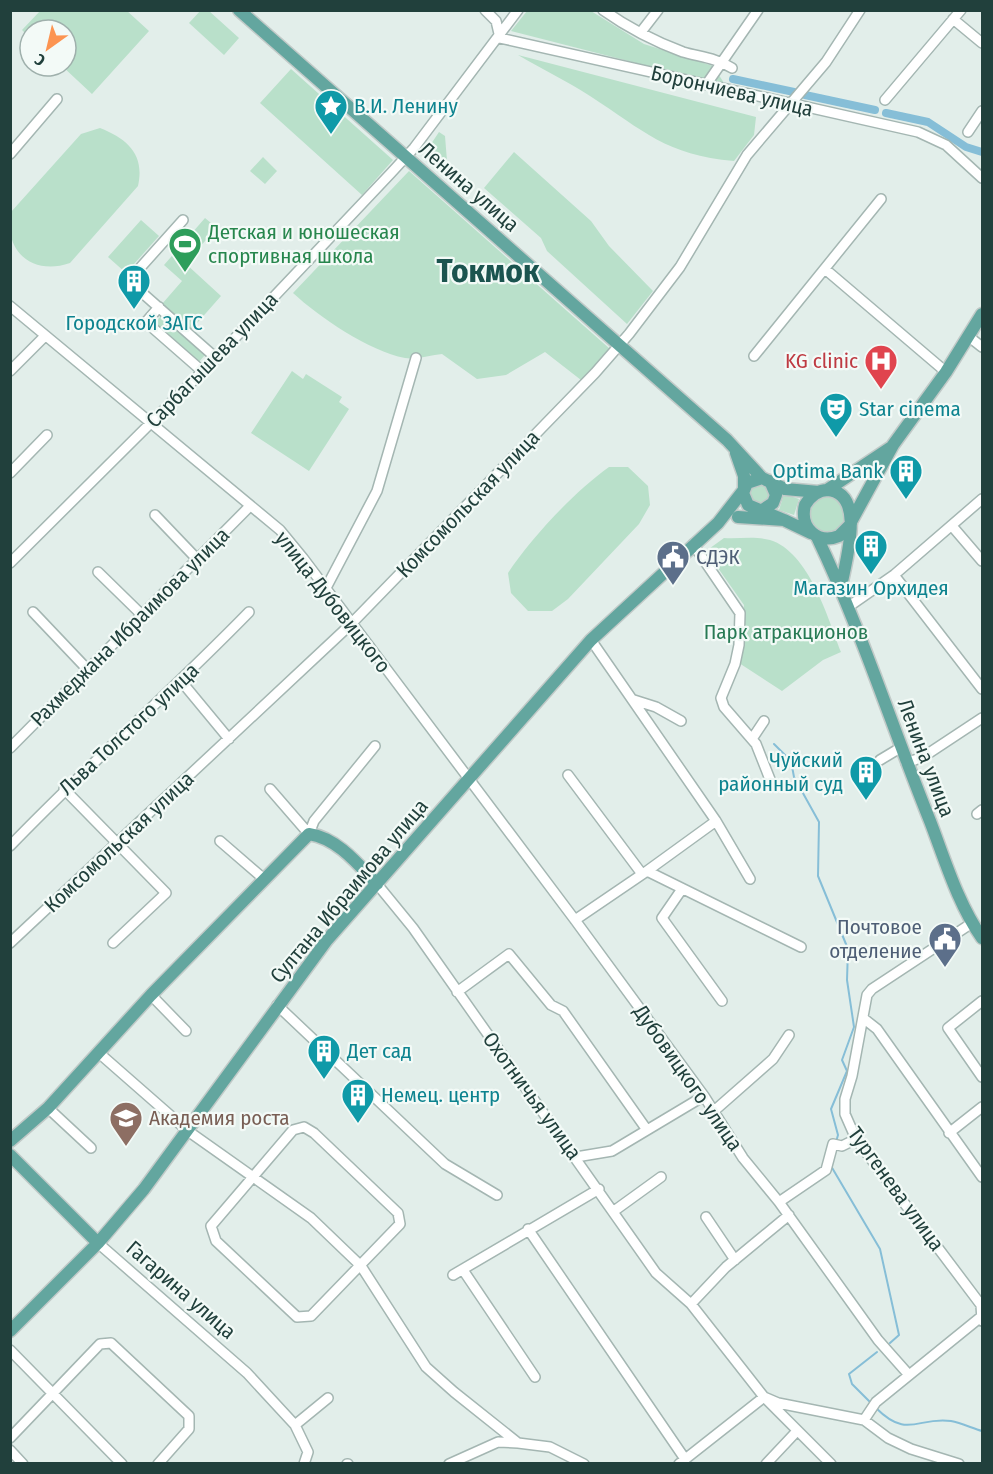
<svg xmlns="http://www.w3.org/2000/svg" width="993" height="1474" viewBox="0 0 993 1474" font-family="'Fira Sans Condensed',sans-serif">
  <rect width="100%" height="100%" fill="#e2eeea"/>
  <!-- green -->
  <path fill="#b9e0ca" d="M126,10L149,31L92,94L62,66H66V30H30V38L22,30L40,11Z
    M201,10L209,11L239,38L224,55L189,23Z
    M527,11H591L644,44L713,66L726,86L511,31Z
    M518,55L756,117L754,135L734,161C666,155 644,131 590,96C567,81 542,69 518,55Z
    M291,69L393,160L362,195L260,103Z
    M100,128C128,139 145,155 138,186L70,263C33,276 3,252 11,212L81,134Z
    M439,132L445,136L447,161L444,165L427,150Z
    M514,152L591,221L609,246L653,291L627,324L547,251L541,238L484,188Z
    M263,157L277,171L265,184L250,171Z
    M409,171L610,349L581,380L545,352L506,375L477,379L442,354C431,355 416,360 405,358C369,351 319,317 293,293Z
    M205,218L217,228L185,263L221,296L191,330L162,304L182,281L164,265Z
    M141,220L159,236L126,273L108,257Z
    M161,316L205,355L198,363L154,324Z
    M292,371L303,379L306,374L342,397L339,402L349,409L309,471L251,433Z
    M609,467H628L648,486L650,505L639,524L568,599L552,611H528L511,593L508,573C531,538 575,491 609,467Z
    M758,482L768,486L770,497L762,505L749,500V488Z
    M784,494L799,499L794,515L779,510Z
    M810 515a18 18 0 1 1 36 0a18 18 0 1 1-36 0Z
    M724,538C738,539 756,536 770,540C809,552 828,618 841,652L823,660L782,691L739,663L744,605L706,551Z"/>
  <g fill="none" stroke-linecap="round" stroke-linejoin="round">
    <!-- stream -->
    <path stroke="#86bed7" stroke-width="2" d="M774,744L791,761L794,777L819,822L818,876L848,949L847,980L854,1027L842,1060L847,1071L831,1109L838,1135L836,1142
      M831,1166L880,1249L899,1335L890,1343
      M872,1404L852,1384L849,1374L877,1352
      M876,1408C908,1440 918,1416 951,1421C961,1423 972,1428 982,1431"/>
    <!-- canal -->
    <path stroke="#86bed7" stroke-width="8" d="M733,79L794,92
      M805,95L875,110
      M886,113L928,122L966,147L982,152"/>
    <defs>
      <path id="minor" d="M485,10L496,21L500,38L918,132L946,145L982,178
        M603,10C627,27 656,42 683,52C700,57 716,58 732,68
        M953,19L982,43
        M641,32L658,10
        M706,85L758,10
        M885,100L961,10
        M968,132L982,111
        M10,154L57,99
        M183,220L131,278V283L216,358
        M825,269L946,372
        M10,306L280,530L303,558L575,920L704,1096L743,1158L779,1202L878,1340L909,1375
        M159,307L146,322L202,371
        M968,336L982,347
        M754,356L881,199
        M10,371L44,337
        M10,473L47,435
        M155,515L197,559
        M952,526L982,561
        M693,544L740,613L739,645L735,664L721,698L724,707L756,744L773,787
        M10,563L216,358L391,173L414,148L518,10
        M98,572L143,616
        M894,575L982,689
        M326,588L377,491L416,358
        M848,607L894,575L982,499
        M33,612L88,670
        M591,640L716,821L750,879
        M181,681L229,739
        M634,700L656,707L681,721
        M752,739L764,721
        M10,748L249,507
        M880,760L900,748
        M906,763L923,757L982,718
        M568,775L642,874
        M64,789L166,893L113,943
        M270,789L309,834L314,821L375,746
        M977,814L982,810
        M220,841L264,879
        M10,846C88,765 171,692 249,612
        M647,871L716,821
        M377,884L413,928L656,1273L691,1304L764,1397L778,1403L864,1420L888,1438L911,1449L959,1464
        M682,889L662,918L722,1001
        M575,920L647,871L801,947
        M972,923L872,989L867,995L852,1076L845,1099V1114L856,1139L981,1305L982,1321
        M10,943L351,624L595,373L629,334L680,267L747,155L826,62L860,10
        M457,992L509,954L551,1005L563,1011L647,1130
        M151,995L186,1031
        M982,1001L948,1028L982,1077
        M277,1005L445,1164L497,1195
        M863,1018L877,1029L982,1177
        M99,1053L188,1131L311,1218L361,1266L426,1367L454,1392L518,1443L550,1447L584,1464
        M48,1108L91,1148
        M714,1111L773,1059L789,1035
        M304,1127L314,1133L398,1213L400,1224L311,1316L297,1317L216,1241L211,1226L293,1130Z
        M949,1133L982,1107
        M576,1157L612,1151L704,1096
        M779,1202L826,1170L833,1144L842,1146L856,1139
        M614,1211L661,1177
        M706,1217L735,1260
        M528,1229L685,1459
        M98,1243L247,1373L295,1425L308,1452L304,1464
        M463,1270L535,1377
        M453,1275L599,1189
        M691,1304L726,1267L789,1215
        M10,1350L122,1464
        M864,1420L876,1402L982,1316
        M295,1425L328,1398
        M10,1438L100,1344L111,1343L189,1416V1429L158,1464
        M10,1450L23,1464
        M347,1464H348
        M449,1464L498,1442L518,1443
        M679,1464L764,1397L831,1464
        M766,1464L797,1431"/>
      <path id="major" d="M239,10L727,440L762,478
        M736,453L744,476V488
        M827,490L890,448
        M761,511L773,503L776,495L770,481
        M738,517L784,520L811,533
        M784,520L748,505L743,493L747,483L762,478L785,489L819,492
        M852,520L893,445L946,372L982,314
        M817,537C861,629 892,727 930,821C945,860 958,904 982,938
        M841,587C845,563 867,493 828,490C818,490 810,497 805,505C799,528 818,545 839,536L851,524
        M10,1141L48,1108L151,995L309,834C337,838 358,864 377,884
        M10,1155L98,1243
        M10,1331L98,1243L144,1189L327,940L591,640L718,523L743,491"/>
    </defs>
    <!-- minor casing -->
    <use href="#minor" stroke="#a4b6b2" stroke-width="12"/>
    <!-- major casing -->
    <use href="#major" stroke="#c1cac8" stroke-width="15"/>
    <!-- minor -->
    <use href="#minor" stroke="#fff" stroke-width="9"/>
    <!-- major -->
    <use href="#major" stroke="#63a69f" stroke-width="12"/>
  </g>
  <!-- icons -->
  <defs>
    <symbol id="sight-pin" viewBox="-11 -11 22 30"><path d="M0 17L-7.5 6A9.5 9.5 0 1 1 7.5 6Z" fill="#0f9aa8" stroke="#f3faf7"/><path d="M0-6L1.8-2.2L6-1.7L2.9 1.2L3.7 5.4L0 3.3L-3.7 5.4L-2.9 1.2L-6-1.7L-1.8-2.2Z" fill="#fff"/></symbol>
    <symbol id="stadium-pin" viewBox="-11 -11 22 30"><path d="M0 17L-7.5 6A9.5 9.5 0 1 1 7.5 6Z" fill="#2e9e5b" stroke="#f3faf7"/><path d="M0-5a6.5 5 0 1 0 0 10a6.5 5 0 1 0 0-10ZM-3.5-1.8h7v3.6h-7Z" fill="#fff"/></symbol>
    <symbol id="building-pin" viewBox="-11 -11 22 30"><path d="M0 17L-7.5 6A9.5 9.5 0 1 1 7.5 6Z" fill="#0f9aa8" stroke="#f3faf7"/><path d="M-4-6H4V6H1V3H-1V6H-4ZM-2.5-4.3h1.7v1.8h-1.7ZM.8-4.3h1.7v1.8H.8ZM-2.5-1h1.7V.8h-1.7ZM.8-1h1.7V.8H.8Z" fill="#fff"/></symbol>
    <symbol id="hospital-pin" viewBox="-11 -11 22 30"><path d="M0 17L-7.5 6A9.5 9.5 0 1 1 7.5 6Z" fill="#e0444e" stroke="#f3faf7"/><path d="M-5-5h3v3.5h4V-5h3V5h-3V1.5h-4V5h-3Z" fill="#fff"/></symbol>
    <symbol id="theatre-pin" viewBox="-11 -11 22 30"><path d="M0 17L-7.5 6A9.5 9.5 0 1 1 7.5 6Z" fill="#0f9aa8" stroke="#f3faf7"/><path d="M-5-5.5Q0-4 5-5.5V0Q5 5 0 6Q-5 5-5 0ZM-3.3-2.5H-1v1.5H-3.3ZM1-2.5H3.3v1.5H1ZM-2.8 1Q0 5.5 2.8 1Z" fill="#fff"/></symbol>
    <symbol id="civic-pin" viewBox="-11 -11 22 30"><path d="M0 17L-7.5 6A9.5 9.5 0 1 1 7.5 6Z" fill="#5c6f8a" stroke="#f3faf7"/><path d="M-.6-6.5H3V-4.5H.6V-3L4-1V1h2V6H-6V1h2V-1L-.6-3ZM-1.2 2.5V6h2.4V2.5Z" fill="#fff"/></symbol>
    <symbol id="school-pin" viewBox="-11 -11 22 30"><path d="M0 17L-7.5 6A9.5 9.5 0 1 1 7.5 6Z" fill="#8d6e63" stroke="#f3faf7"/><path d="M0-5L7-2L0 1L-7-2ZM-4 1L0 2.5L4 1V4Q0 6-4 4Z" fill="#fff"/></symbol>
  </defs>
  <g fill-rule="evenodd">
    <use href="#sight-pin" x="312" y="87" width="38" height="52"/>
    <use href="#stadium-pin" x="166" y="225" width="38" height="52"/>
    <use href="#building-pin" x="115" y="262" width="38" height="52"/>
    <use href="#hospital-pin" x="862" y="342" width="38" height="52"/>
    <use href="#theatre-pin" x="817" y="390" width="38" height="52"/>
    <use href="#building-pin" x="887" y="452" width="38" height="52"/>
    <use href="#building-pin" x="852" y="527" width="38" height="52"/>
    <use href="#civic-pin" x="654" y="538" width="38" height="52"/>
    <use href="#building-pin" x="847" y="753" width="38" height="52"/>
    <use href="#civic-pin" x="926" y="920" width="38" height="52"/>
    <use href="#building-pin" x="305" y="1032" width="38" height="52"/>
    <use href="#building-pin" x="339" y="1076" width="38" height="52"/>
    <use href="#school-pin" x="107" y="1099" width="38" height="52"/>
  </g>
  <g text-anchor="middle" stroke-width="4.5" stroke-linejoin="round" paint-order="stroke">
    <!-- street labels -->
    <g font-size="21" fill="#21403c" stroke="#f3faf7">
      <text transform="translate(732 91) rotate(13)" y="7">Борончиева улица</text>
      <text transform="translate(469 187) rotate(41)" y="7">Ленина улица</text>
      <text transform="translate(212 360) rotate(-46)" y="7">Сарбагышева улица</text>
      <text transform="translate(468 504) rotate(-46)" y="7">Комсомольская улица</text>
      <text transform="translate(333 602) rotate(52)" y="7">улица Дубовицкого</text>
      <text transform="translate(130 627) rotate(-45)" y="7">Рахмеджана Ибраимова улица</text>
      <text transform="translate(129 729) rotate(-43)" y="7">Льва Толстого улица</text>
      <text transform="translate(926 758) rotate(69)" y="7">Ленина улица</text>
      <text transform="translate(119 842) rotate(-43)" y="7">Комсомольская улица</text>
      <text transform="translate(349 891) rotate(-50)" y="7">Султана Ибраимова улица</text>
      <text transform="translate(688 1078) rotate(55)" y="7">Дубовицкого улица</text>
      <text transform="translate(532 1096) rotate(54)" y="7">Охотничья улица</text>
      <text transform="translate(896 1189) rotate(54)" y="7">Тургенева улица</text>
      <text transform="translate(181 1290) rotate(41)" y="7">Гагарина улица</text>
    </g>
    <!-- culture labels -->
    <g font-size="21" fill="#0d838f" stroke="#f3faf7" text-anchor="start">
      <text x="354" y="113">В.И. Ленину</text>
      <text x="134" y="330" text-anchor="middle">Городской ЗАГС</text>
      <text x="859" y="416">Star cinema</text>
      <text x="883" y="478" text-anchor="end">Optima Bank</text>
      <text x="871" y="595" text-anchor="middle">Магазин Орхидея</text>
      <text x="843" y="767" text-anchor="end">Чуйский<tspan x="843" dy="24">районный суд</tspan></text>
      <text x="347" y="1058">Дет сад</text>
      <text x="381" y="1102">Немец. центр</text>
    </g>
    <!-- leisure labels -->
    <g font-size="21" fill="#27864d" stroke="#f3faf7" text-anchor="start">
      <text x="208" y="239">Детская и юношеская<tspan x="208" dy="24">спортивная школа</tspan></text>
    </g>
    <!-- health labels -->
    <g font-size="21" fill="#be3a42" stroke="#f3faf7" text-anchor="end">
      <text x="858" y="368">KG clinic</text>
    </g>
    <!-- service labels -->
    <g font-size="21" fill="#4e5e75" stroke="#f3faf7" text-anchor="start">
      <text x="696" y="564">СДЭК</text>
      <text x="922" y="934" text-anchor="end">Почтовое<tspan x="922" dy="24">отделение</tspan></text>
    </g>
    <!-- park labels -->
    <g font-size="21" fill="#277a54" stroke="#f3faf7">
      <text x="786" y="639">Парк атракционов</text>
    </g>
    <!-- education labels -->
    <g font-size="21" fill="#785e54" stroke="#f3faf7" text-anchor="start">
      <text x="149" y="1125">Академия роста</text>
    </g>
    <!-- town labels -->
    <g font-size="33" font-weight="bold" fill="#1b544f" stroke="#f3faf7">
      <text x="488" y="282">Токмок</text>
    </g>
  </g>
  <!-- border -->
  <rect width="993" height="1474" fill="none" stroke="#21403c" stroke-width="24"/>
  <!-- north arrow -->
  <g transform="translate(48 48) rotate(214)"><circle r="28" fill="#f3faf7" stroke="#9fb0ac" stroke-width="1.5"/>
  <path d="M0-4.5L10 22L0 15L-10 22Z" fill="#fc9451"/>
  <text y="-9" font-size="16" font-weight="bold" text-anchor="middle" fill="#21403c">С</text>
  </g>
</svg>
